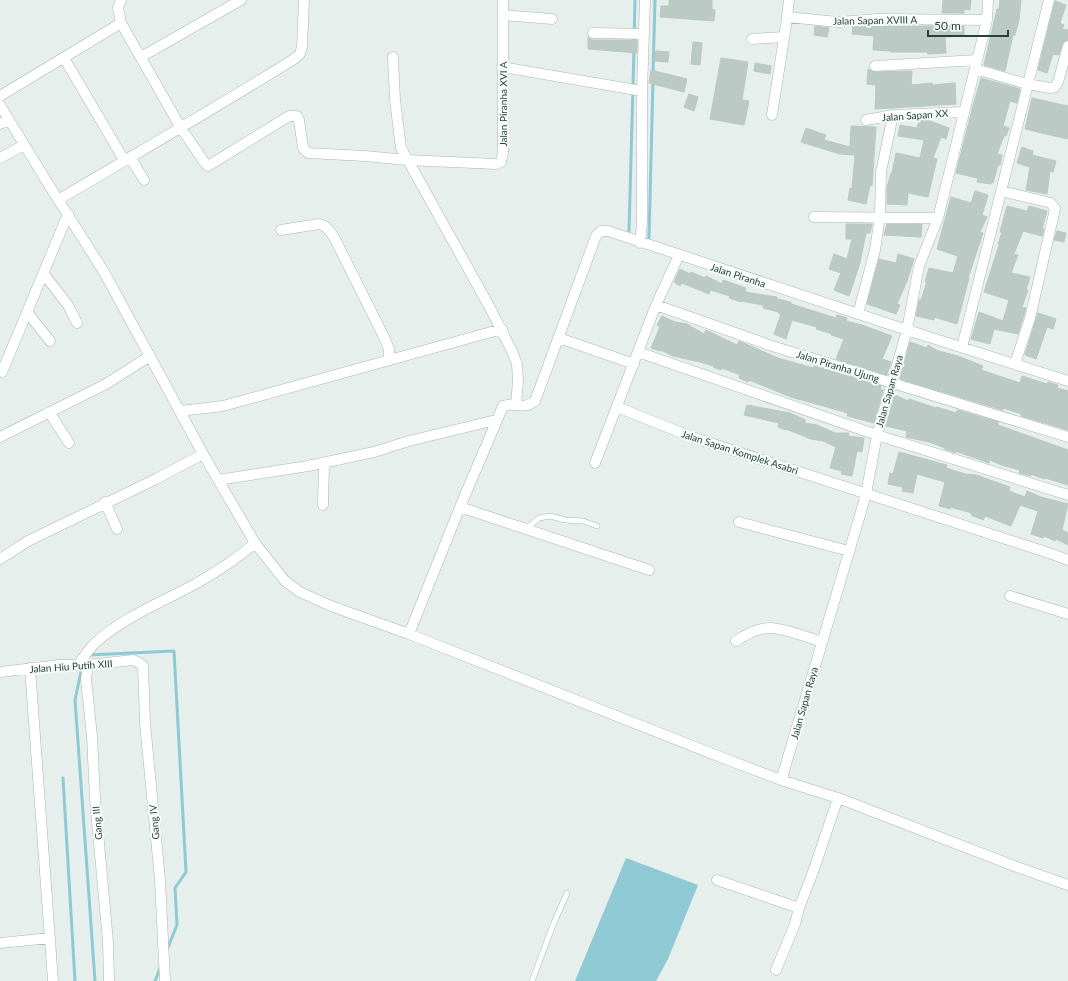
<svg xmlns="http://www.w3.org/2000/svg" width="1068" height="981" viewBox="0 0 1068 981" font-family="Lato,sans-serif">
  <rect width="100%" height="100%" fill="#e6efeb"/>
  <!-- water -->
  <path fill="#8ec9d4" d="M626,858L698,885L668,959L656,981H575Z"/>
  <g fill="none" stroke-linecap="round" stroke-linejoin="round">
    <!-- stream -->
    <path stroke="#8ec9d4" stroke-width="3" d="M634,43L635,0
      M653,74L655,0
      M629,231L634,49
      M649,238L653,80
      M88,655L174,651L186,872L175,888L177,925L167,950
      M82,667L75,700L95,981
      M63,778L75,981
      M155,981L161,966"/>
  </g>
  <!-- building -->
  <path fill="#bbcac4" stroke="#b8c9c2" d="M669,0H712V9L715,10L714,21L660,17L661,6H669Z
    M943,0H971L970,10L964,9V13H942Z
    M1000,0H1021L1019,20L1015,35H1013L1005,71L984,65L997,9H999Z
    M1055,1L1066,5L1060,23L1064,25L1062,29L1068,30V40L1063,42L1059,55L1053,54L1047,73L1038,70Z
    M815,26L829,28L827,37L814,35Z
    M879,26H964V36L945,37L946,53L928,54L927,52H891V51L873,50L874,36L852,34L853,27Z
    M588,37L593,40H637V53L588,49Z
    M693,42L702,43L700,65L691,64Z
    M656,51L669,52L668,62L654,61Z
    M721,58L748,62L742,100L749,101L744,125L710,119Z
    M755,63L771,66L770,74L754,71Z
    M868,69L875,72L912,71L911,85L932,83L933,85L955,83L956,104L875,109L876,85L867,84Z
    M651,70L687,79L684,92L649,83Z
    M981,78L1020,89L1017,103L1010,101L1003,126L1009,128L1006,136H1004L997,154L1002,155L1000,165H998L993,183L991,182V184L977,182L978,179L977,178L956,173L974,102Z
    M689,94L698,97L694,111L684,107Z
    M1032,98L1068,106V134L1067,139L1025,129Z
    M919,120H927L949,128L946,139L941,137L933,158L937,159L928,197L908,193L907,205L887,204V187L891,173H892L896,153L920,158L924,140L898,136L900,125L917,128Z
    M851,126L876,127L872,186L870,185L866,204L848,200L850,188L852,189L855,155L840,154L801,142L806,128L826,135L824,140L850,147Z
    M1022,147L1033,151L1032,155L1056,161L1053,172L1050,171L1047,194L1026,190L1030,167L1017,163Z
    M975,191L988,195L982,215L987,217L980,232L983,233L968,278H969L957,324L934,317V320L916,316L919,300H921L927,282H925L929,268L953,273L958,256L937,249L951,197L971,203Z
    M1007,206L1027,211L1029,206L1047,211L1042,229H1044L1042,236L1023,231L1014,254L1018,255L1011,273L1030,277L1026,290H1028L1022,307L1026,308L1018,334L994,329L990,344L971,339L979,312L1003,321L1009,300L984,292L999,245L998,244L1002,232H1000Z
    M846,224H872L870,233H866L860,263L849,296L834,290L841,273L829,269L834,254L847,259L852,239H846Z
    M887,224H922L921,237L884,235Z
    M1057,231L1066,233L1064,242L1054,240Z
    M898,254L914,259L907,281L897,304L900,305L896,314L867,304L879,259L896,263Z
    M680,269L690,274L691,272L705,278L706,276L722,284L723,280L746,288L745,292L777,297V299L791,302V304L836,318L837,315L847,318L846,321L862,325L892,336L882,359L891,362L887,375L836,359L844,339L831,335L832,334L816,329L817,327L792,320L786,339L774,334L781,314L778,313L779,312L763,308V305L741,301V302L729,298L730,296L710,290L709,294L682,283L680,286L674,282Z
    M1038,313L1056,319L1053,329L1047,327L1036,359L1025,355Z
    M662,316L675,322L687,324L704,334L706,330L737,345L739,341L778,358L813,368L814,366L881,386L880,389L883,390L874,423L847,416L848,413L791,397L749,380L748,382L739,378L740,375L722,368L721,370L713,367L714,366L700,362L673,356L661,350L660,351L651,348L660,327L657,325Z
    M910,342L927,348L928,345L938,351L958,356L983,366L981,370L1020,383L1022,376L1047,384L1048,382L1058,385L1057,388L1068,391V430L1021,416L1022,414L1003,408V410L900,379Z
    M895,395L908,401L909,399L936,408L937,407L956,413L957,410L998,422V425L1068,450V485L1045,478L1044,479L1031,474V476L1019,473L1020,470L1001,465L990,460L989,463L955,451V453L951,451L944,449L945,448L929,442L906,437L907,431L886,426Z
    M747,405L790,413L806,420L804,423L817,425L835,433H849L848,436L864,438L862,452L857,451L852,476L841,474L842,471L830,468L836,447L823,441L811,439L786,429V430L778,427L779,423L744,415Z
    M899,452L947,465L946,468L965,474L976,475L1010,487L1009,491L1025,497L1027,491L1041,497L1068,504L1062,530L1068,533V545L1056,539L1055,541L1044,536L1043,538L1031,534L1038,511L1020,505L1011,526L985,516L983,520L971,515L972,513L950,507V509L939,506L945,482L917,474L913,493L902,491L903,487L888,484L890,473L893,474Z"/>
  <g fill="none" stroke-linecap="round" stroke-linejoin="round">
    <defs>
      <path id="service" d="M526,529L539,518L550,516L565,520L583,521L597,526
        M532,981L553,925L567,893"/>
      <path id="minor" d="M121,0L118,8L121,23L181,128L205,163L208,166L289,116H297L299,120L303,148L308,153L365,156L407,160L496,164L501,162L503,152V0
        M503,15L552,19
        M787,17L838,22L879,19L987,20
        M593,33L644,34
        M752,39L784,37
        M141,57L241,0
        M393,57L395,100L401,148L489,306L512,351L517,364L518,381L516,405
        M64,58L124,160
        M875,66L977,60
        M502,67L642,91
        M975,69L1027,84L1050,88L1055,87L1058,82L1068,46
        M0,96L121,23
        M0,105L47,182L104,272L203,454L255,543L285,581L300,592L331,606L409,634L728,760L784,781L838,798L1017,867L1068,885
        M772,115L786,25L789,0
        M866,120L893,115L964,112
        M0,124L9,120
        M130,157L144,180
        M0,158L24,145
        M1001,191L1051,203L1055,209L1030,318L1015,364
        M58,200C137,153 216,108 294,59L300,54L302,47L304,0
        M814,217L938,218
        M281,230L319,224C327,225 331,233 335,239L384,337L389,349V360
        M640,243L642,223V91L645,0
        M43,273L68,305L77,323
        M656,305L772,346L1068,437
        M27,312L50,341
        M858,314L875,250L880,216L881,172L893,115
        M559,338L634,364
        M962,347L1049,0
        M638,352L877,435L1068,495
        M2,372L68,214
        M617,407L692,437L1052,554L1068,560
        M180,411L223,406L502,329
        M49,412L69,443
        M0,437L106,384L150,356
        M595,463L656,305L679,255
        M218,480L308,466L374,452L409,441L496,420
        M105,502L117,529
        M323,505L324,463
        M460,507L503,406C516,401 522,411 535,401L596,236L601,231H608L907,330L1068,381
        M739,522L849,551
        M0,559L28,541L156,479L203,454
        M1010,596L1068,614
        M409,634L460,507L649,570
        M736,641C745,635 759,628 770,628C788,629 806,637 822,642
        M78,665C83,658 89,649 95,643C125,616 163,602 197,583C218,571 238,558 255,543
        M88,665L86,679L92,736L95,799L108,942L109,981
        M30,668L53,981
        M0,672L59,665H88L133,660L141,664L143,666L145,723L160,880L165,981
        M784,781L783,774L860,515L866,494L877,435L907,330L919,266L938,218L987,20L988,0
        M717,880L799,908L813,872L838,798
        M0,943L50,938
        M776,970L795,924L799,908"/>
    </defs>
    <!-- service casing -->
    <use href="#service" stroke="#a8b8b2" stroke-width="6"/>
    <!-- minor casing -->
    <use href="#minor" stroke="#a8b8b2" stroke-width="11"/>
    <!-- service -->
    <use href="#service" stroke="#fff" stroke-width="5"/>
    <!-- minor -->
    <use href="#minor" stroke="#fff" stroke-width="10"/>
  </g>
  <g text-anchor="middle" stroke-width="4" stroke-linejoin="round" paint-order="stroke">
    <!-- street labels -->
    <g font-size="10" fill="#24423a" stroke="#f7fbf9">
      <text transform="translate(875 20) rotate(-1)" y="4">Jalan Sapan XVIII A</text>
      <text transform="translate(503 104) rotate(-90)" y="4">Jalan Piranha XVI A</text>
      <text transform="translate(915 115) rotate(-4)" y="4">Jalan Sapan XX</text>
      <text transform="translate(738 275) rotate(18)" y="4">Jalan Piranha</text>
      <text transform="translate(838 366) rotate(17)" y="4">Jalan Piranha Ujung</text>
      <text transform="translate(889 391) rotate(-74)" y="4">Jalan Sapan Raya</text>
      <text transform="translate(740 452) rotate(18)" y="4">Jalan Sapan Komplek Asabri</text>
      <text transform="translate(71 666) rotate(-4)" y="4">Jalan Hiu Putih XIII</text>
      <text transform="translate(804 703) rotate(-74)" y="4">Jalan Sapan Raya</text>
      <text transform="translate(154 822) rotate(-95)" y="4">Gang IV</text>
      <text transform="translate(97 823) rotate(-95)" y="4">Gang III</text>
    </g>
  </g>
  <!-- scale -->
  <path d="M928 30v6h80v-6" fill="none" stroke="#24423a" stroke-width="2"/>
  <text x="934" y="30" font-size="12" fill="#24423a" stroke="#f7fbf9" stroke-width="3" paint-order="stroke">50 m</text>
</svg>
